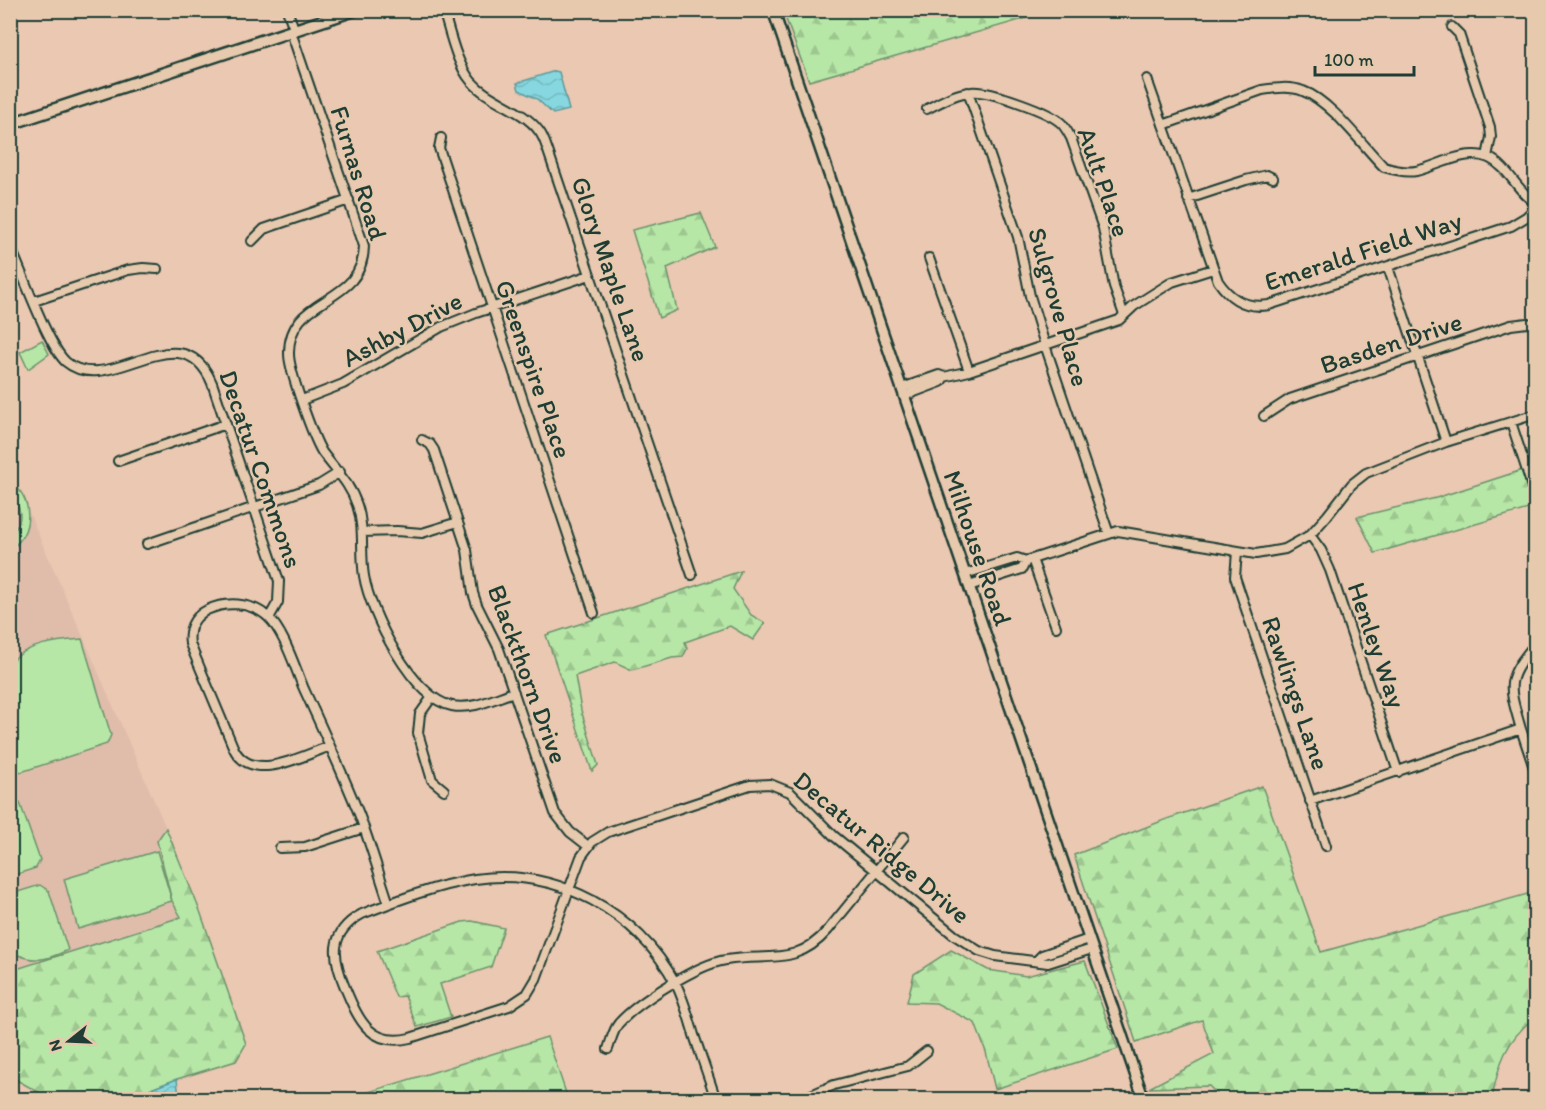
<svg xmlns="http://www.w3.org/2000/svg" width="1546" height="1110" viewBox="0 0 1546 1110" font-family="Itim,sans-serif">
  <defs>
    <pattern id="forest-firs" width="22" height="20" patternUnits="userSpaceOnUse" patternTransform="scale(1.5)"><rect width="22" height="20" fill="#b7e7a6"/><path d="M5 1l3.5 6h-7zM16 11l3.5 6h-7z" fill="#9dc790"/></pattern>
    <pattern id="water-waves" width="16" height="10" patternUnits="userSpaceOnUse" patternTransform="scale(1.5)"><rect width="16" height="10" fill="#86d7df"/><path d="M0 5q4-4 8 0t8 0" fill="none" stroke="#73b9c0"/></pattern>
  </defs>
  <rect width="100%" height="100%" fill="#ebc8b1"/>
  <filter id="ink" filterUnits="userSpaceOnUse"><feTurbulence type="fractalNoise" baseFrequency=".0167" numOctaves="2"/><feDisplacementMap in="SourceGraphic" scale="12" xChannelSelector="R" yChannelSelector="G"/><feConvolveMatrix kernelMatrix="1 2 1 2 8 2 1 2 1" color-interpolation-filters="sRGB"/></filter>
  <g filter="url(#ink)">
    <!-- built -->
    <path fill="#e0bcab" d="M10,469L166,828L200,911L11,971Z"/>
    <!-- green -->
    <path fill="#b7e7a6" stroke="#6b926d" stroke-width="1.5" d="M42,340L49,354L28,369L20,352Z
      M11,482C34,500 33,532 11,549C11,546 10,542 10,539C13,531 20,526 20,516C20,501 10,498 11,482Z
      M82,639L111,735L107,744L21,772L11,767V662C28,643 58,641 82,639Z
      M10,803H20L40,860L36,868L11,876Z
      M157,851L172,901L78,929L64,879Z
      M40,885L49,891L68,950C45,961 34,963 11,952V894Z"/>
    <!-- forest -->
    <path fill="url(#forest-firs)" stroke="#6b926d" stroke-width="1.5" d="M783,11V10L1051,11L809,81Z
      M701,213L715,247L667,268L677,310L659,318L632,230Z
      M1535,466V507L1375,553L1357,517L1436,498Z
      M741,571L733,589L751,615L765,623L753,640L730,626L685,642L687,649L683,657L672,658L632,670L615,662L575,676L581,710L598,765L592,771L546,635Z
      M1262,786L1321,952L1535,892V1017C1506,1040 1498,1064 1492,1099L1229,1100L1221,1098L1209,1086L1149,1088L1214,1054L1202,1020L1136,1042L1074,855L1167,819Z
      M166,828L200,911L246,1044L236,1061L177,1079L125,1099H51L11,1077L10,971L181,917L172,901L157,841Z
      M472,921L504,928L491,967L440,984L451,1017L417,1027L405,996L396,997L377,951L462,922Z
      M951,950L988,970L1026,976L1085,961L1118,1049L995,1089L986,1052L975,1023L936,1003L907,1002L914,974Z
      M547,1037L568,1099L358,1100L356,1096Z"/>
    <!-- water -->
    <path fill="url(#water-waves)" stroke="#5d999b" stroke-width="1.5" d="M555,71L559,72L569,110L553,114L537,99L519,90L517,83Z
      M177,1079L179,1099H125Z"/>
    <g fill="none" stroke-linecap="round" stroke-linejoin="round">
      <defs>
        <path id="minor" d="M287,10L295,31
          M443,10C450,32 456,63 471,81C489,102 522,108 539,131C543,136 545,142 547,148L692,575
          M1452,27L1459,34L1490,127L1491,137L1487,157
          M291,32L364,246C363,308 288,293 289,354C289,371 313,437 322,452C335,470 350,483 357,505C365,528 360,552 364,576C370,613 413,699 452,706C473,710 495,698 514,692
          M1147,79L1218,281C1230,299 1246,309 1269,305L1511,226L1526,217L1536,207
          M968,92L1018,237L1030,296L1045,345L1109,534
          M927,109C941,102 955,93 971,92C989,90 1052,112 1063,125C1066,129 1069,134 1071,138L1103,228L1114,287L1124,315
          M1163,125L1262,90C1276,88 1290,86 1303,91C1331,101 1363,146 1384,167C1394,170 1406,173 1416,171C1439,166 1465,148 1489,158C1509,167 1517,192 1536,203
          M441,138L439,148L594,613
          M1188,199L1246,180L1267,175L1273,178
          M252,241L264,229L349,200
          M10,246C22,272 48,346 66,362C110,399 181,309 212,383L279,581L278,602L269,618
          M929,258L969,371
          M1388,267L1446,442
          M34,301L128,270L143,268L157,269
          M944,377L969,371L1119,320L1134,306L1172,282L1213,269
          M902,388L939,375L944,377L941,382L904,396
          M302,400L343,384L441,327L476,313L590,275
          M1264,416L1290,399L1511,325L1527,323L1536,325
          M1511,422L1536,499
          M422,440L430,444L434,450L467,550L473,593L477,605L499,649L555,813L570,832L588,846
          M118,461L226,424
          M362,532L397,531L422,533L458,522
          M1310,535L1321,550L1330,570L1398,772
          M147,544L319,485L340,472
          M1237,552L1235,577L1326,846
          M1032,559L1056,627
          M965,574L1017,558L1026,561L1118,531L1256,554L1285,549L1310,535L1327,516L1352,484L1366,473L1446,442L1536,414
          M969,586L1022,569L1026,561
          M432,697L420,714L418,733L432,780L444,790
          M1521,729L1534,768
          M330,746C302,756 252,784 234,749L190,644C188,630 193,617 207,610C226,601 250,602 267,616C284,631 295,668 304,689C323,730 342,772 359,814C370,843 379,874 389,904
          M1310,801L1521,729C1508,684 1505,680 1536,643
          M280,848L305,847L364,828
          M1036,961L1042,955L1089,939
          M608,1049C611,1041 613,1030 619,1023C638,1002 698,964 726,960C767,953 796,967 828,930L904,837
          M716,1100C709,1078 701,1056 694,1035C689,1018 684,1000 676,984C637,912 557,867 475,879C437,885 398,900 362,914C327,933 333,959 346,990C359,1021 371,1047 410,1038L509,1006L527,994L536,979L581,857L592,842L608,832L750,785L770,784L790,792L834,836L954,935L979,951L995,956L1048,963L1092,949
          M800,1100L834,1085L908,1066L927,1051"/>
        <path id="tertiary" d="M773,10L1144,1100"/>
        <path id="secondary" d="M10,124L355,10"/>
        <path id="primary" d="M10,1097L15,1100"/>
      </defs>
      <!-- minor casing -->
      <use href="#minor" stroke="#1f3d34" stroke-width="12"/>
      <!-- tertiary casing -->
      <use href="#tertiary" stroke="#1f3d34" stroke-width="14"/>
      <!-- secondary casing -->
      <use href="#secondary" stroke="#1f3d34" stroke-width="15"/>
      <!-- primary casing -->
      <use href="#primary" stroke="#1f3d34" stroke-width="16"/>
      <!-- minor -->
      <use href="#minor" stroke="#e7caae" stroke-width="8"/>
      <!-- tertiary -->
      <use href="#tertiary" stroke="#e7caae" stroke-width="9"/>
      <!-- secondary -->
      <use href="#secondary" stroke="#e7caae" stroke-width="10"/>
      <!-- primary -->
      <use href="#primary" stroke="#e7caae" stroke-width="12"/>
    </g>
  </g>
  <g text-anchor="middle" stroke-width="4.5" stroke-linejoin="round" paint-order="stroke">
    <!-- street labels -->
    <g font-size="26" fill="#1f3d34" stroke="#e7caae">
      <text transform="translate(359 173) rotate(73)" y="9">Furnas Road</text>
      <text transform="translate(1104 182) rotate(71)" y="9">Ault Place</text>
      <text transform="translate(1363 251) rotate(-18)" y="9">Emerald Field Way</text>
      <text transform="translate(611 269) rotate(71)" y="9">Glory Maple Lane</text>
      <text transform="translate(1059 307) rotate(74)" y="9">Sulgrove Place</text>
      <text transform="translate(402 329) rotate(-28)" y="9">Ashby Drive</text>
      <text transform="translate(1391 343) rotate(-18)" y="9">Basden Drive</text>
      <text transform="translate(534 369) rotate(71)" y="9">Greenspire Place</text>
      <text transform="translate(261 469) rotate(71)" y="9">Decatur Commons</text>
      <text transform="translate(978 548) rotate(71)" y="9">Milhouse Road</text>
      <text transform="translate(1377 645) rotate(71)" y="9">Henley Way</text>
      <text transform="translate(528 674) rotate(70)" y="9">Blackthorn Drive</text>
      <text transform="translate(1296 693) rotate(71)" y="9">Rawlings Lane</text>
      <text transform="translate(882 847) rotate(40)" y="9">Decatur Ridge Drive</text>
    </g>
  </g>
  <!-- margin -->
  <rect width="1546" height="1110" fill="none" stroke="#e7caae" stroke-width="36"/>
  <rect x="18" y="18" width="1510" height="1074" fill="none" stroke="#1f3d34" stroke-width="2" filter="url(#ink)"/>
  <!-- north arrow -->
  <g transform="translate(69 1041) rotate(252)" stroke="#e7caae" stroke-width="4.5" paint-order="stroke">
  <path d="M0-4.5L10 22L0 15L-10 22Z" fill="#1f3d34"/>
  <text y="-9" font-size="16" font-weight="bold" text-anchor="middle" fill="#1f3d34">N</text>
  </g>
  <!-- scale -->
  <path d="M1315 66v9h99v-9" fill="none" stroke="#1f3d34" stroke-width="3"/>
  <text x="1324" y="66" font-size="18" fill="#1f3d34" stroke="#e7caae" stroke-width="4.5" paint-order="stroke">100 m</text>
</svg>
